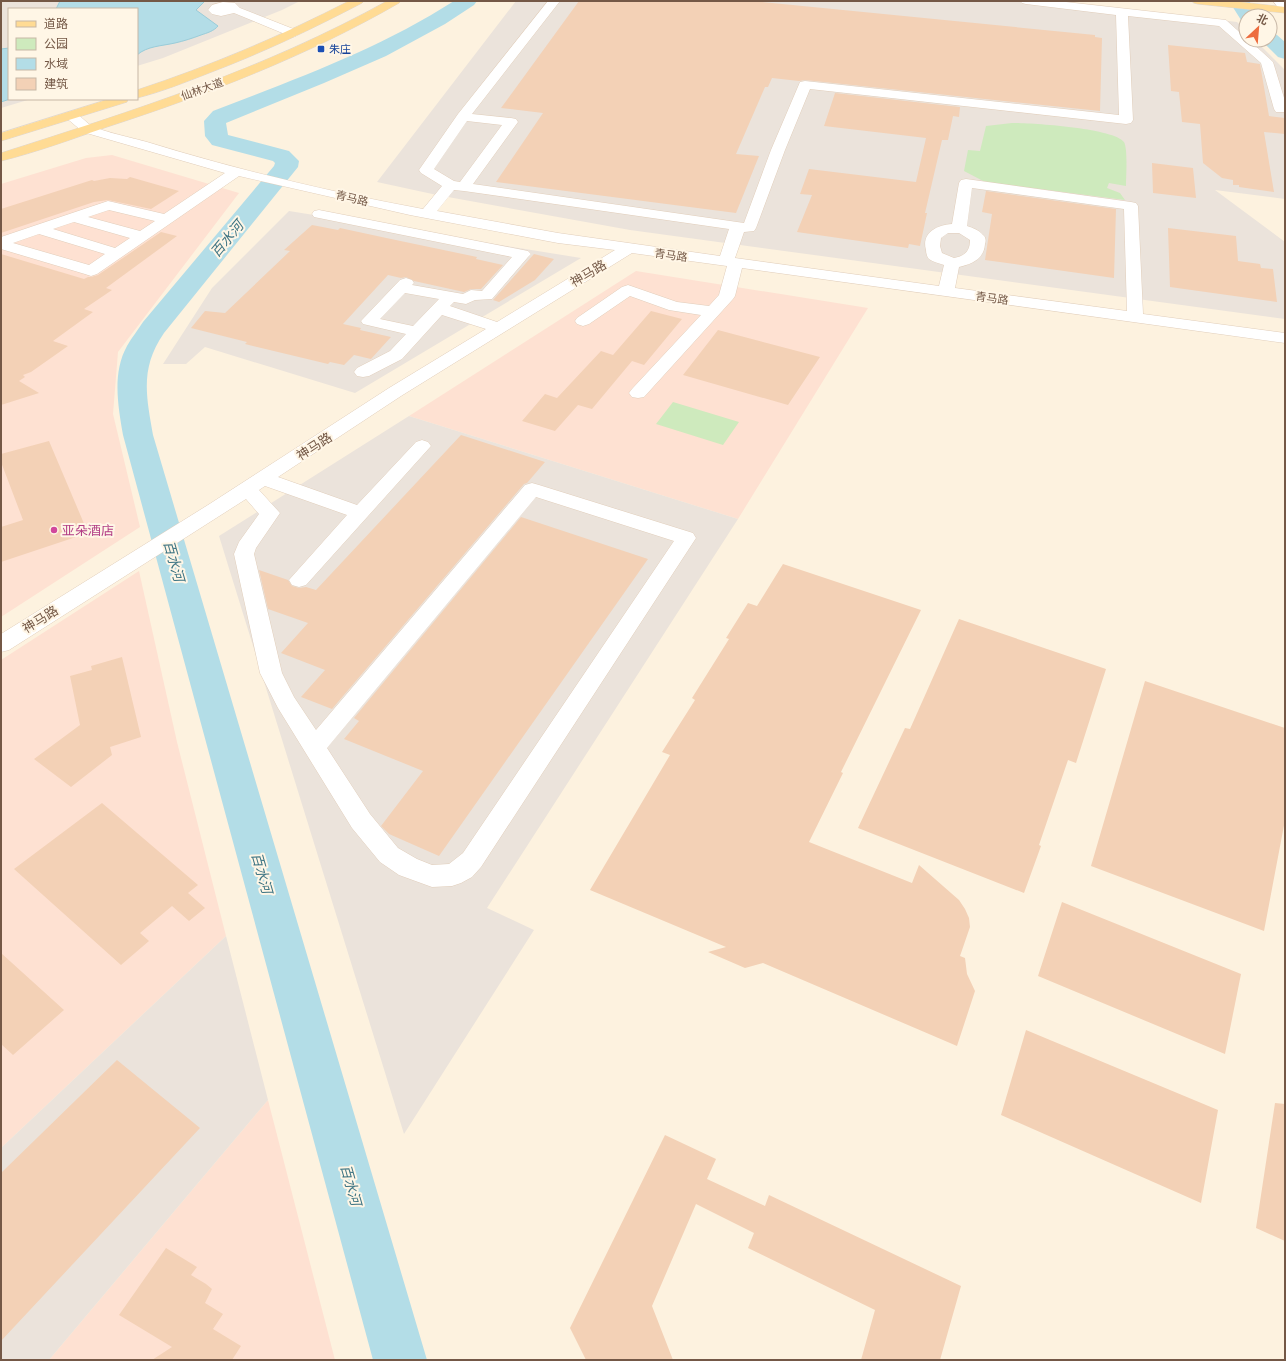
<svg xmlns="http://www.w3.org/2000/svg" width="1286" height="1361" viewBox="0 0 1286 1361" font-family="'IBM Plex Sans','Noto Sans SC',sans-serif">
  <rect width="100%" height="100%" fill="#fdf2df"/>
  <!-- commercial -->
  <path fill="#fee1d2" d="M112,155L239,193L118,352L113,414L140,527L1,617V184L86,158Z
    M636,271L868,308L738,519L409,416Z
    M139,571L177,742L226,936L1,1148V660Z
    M268,1100L335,1360H49Z"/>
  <!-- industrial -->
  <path fill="#ebe3db" d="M1,1H300L282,10L163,58L137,66V9H9V99H31L1,108Z
    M516,1H1058L1237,22L1246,31V40H1255L1285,70V199L1215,190L1285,242V319L630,230L437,195L377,182Z
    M289,211L581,258L355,393L205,347L186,364H163L212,288Z
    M409,416L738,519L487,908L534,930L404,1134L219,536Z
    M226,936L268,1100L49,1360H1V1148Z"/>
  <!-- green -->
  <path fill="#ceeabd" d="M1012,123C1031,123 1113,128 1124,142C1128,149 1126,177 1126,186L1109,183L1107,188L1120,193L1125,200L985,182L964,171L968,150L980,151L986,126Z
    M673,402L739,422L723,445L656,424Z"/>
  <!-- water -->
  <path fill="#b3dde7" stroke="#99ccd9" d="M60,1H205L196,10L218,26C214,31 207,33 201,35C193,38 184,41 175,43C162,46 147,46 137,55V9H56Z
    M9,48L10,99L1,102V49Z"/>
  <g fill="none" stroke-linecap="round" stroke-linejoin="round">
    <!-- river -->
    <path fill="#b3dde7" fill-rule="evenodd" d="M454,1H477L474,5L445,24L386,56L324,83L226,123L228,135L289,151L299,161L298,167L164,333C140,368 146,395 153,435L427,1360H373L123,435C118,406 112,373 127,346C132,337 138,330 143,322L274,166L275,163L273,161L212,145L205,136L204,121L213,111C296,79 379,49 454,1Z
      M1229,1H1249L1258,16H1246V21L1241,20Z
      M1270,33L1277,35L1285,42V59L1278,57L1261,40H1270Z"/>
  </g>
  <!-- building -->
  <path fill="#f3d1b6" d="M579,1H753L1095,35V37L1102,38L1100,111L805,80L799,81L772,78L768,87H765L736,154L759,156L736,213L496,182L543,113L501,108Z
    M1168,45L1245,53L1247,62L1260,64L1269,116L1285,118V134L1264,132L1274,192L1239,187V185H1233V180L1222,178L1203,163L1200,124L1182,122L1179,92L1171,91Z
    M835,93L960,107L959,117L953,116L948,140H942L925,213H927L920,246L909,244L908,248L797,232L812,195L800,194L809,169L916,182L926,138L824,126Z
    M1152,163L1193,168L1196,198L1153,193Z
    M130,177L179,191L151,209L108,200L94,202L1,233V209L92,180L94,181L110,178L127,179Z
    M986,191L1116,209L1114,278L985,260L992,214L982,212Z
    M312,225L338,230L340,228L391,239L477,257L476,259L503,265L481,289H471L464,292L414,281L406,277L401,278L388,275L343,324L361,328L360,330L391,337L371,359L354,355L344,365L330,362L328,364L245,344L247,342L191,328L205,311L225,313L290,251L284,250Z
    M1168,228L1236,236L1238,261L1260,264L1261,268L1273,269L1277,302L1170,287Z
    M161,232L177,236L106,288L112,290L84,309L93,312L53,341L68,346L31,372L23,375L25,377L19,381L39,393L1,405V254L84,279L88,277H91L98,275Z
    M534,254L554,259L535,280L499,302L493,300Z
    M651,311L682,319L644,365L632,361L592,409L578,405L555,431L522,421L545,394L557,398L601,351L613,355Z
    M718,330L820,357L788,405L683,375Z
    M461,435L545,462L527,483L524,484L332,709L301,697L325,670L281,653L308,623L268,609L259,570L288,580L292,586L299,588L306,587L316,590Z
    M49,441L88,533L1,562V527L23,520L1,462V454Z
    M521,517L648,559L439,856L389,834L381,826L423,771L344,739L359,721L354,718Z
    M783,564L921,610L841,772L843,773L809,842L912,883L919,865L959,900L965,909L969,918L970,927L960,956L965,958L967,974L975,991L957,1046L763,963L745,968L708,952L726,947L590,890L670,755L662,752L695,700L692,698L729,639L726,638L748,603L757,606Z
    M959,619L1106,669L1076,763L1068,760L1039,845L1041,846L1024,893L858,828L905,728L910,729Z
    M122,657L141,737L110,747L112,755L71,787L34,759L80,725L70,676L92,670L91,666Z
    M1145,681L1285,728V820L1264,931L1091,866Z
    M102,803L198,885L188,893L205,908L189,921L172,906L140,933L149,941L121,965L14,869Z
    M1062,902L1241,974L1225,1054L1038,976Z
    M1,953L64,1010L13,1055L1,1044Z
    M1026,1030L1218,1110L1201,1203L1001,1115Z
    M117,1060L200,1128L1,1341V1173Z
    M1275,1103L1285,1104V1241L1256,1228Z
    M665,1135L716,1159L707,1179L765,1206L769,1195L961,1286L940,1360H861L875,1310L748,1248L754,1233L696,1204L652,1306L673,1360H586L570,1328Z
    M166,1248L197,1267L191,1275L206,1284L212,1289L205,1303L223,1314L213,1329L241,1346L232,1360H152L172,1347L119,1315Z"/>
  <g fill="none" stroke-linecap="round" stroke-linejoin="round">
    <defs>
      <path id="minor" d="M548,1H560L472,114L511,118L516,119L518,122L473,184L744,223L771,150L800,82L805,81L1119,115L1116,15L1026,4L1022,3L1020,1H1057L1226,20L1246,38V40H1249L1273,62L1285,101V112H1276L1274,109L1261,63L1219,26L1128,16L1133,120L1131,123L1126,124L810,89L785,150L756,228L754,231L744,232L735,258L939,286L944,265C939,263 933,262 929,259C927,257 926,253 926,250C921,232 938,225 952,224L959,183L961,180L966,179L1131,202L1136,203L1138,206L1143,314L1285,333V343L742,268L735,296L733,299L644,397L638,398L632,397L629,393L632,389L701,315L669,310L630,296L589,324L583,326L577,324L575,321L577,318L622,287L628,285L677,302L709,306L719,295L727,266L632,253L401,396L278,477L357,505L416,442L422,440L428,442L431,446L306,585L299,587L292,585L289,580L347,515L265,486L259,490L280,513L256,548L254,554L282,673L294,697L316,730L525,485L532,483L539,485L693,533L696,538L481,867L472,877L461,883L452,886L432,887L399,875L380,862L352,828L278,708L260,673L234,554L239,542L259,514L246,499L9,650L1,652V634L208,505L389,388L486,329L442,315L402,359L369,376L363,377L357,376L354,372L357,368L390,351L406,334L363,324L361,321L400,280L406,278L412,280L414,283L412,285L463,294L471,290L482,291L512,257L319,218L314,217L312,214L314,211L319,210L528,251L531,254L528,257L492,299L475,300L466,304L454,302L450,306L497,322L615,250L558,243L410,215L239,176L97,274L91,276L85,274L1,249V237L108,201L164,214L225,173L83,132L64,116L66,113C78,110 83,121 92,126C104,132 133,138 147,142C238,170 330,192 423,209L442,186L421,173L419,170L458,114ZM467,121L502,125L460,182L454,181L434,169ZM972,188L1124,209L1127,311L955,288L959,267C972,264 984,259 985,244C986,241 986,237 983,235C979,230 973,228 967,226ZM454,190L464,191L729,229L720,256L558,233L437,211ZM109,210L155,221L140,231L88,217ZM74,222L130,238L115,248L53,229ZM948,233H959L970,240C970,251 965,256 954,258L942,253L940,246L941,238ZM39,234L105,254L89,265L13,243ZM405,293L439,299L413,326L380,319ZM536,497L674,541L463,853L449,864L432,865L417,859L398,848L370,814L327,748Z
        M1273,1H1285V12L1281,11Z
        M223,2L235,3L240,8L296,30L298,33L296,36L292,37L234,13L221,16L212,14L208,10L212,5Z"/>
      <path id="major" d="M349,1H364L362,3C312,29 262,53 209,73C186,82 161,92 137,98V90C210,66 281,36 349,1Z
        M387,1H401L399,3C307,56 208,94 107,127C72,139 37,152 1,161V153C133,111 265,69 387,1Z
        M1192,1H1231L1285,7V13L1198,4L1194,3Z
        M109,99H128L127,102L1,141V133Z"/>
    </defs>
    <!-- minor casing -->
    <use href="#minor" stroke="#e1cebb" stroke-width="1"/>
    <!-- major casing -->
    <use href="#major" stroke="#ded7d3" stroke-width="1"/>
    <!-- minor -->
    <use href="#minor" fill="#fff" fill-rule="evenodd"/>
    <!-- major -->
    <use href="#major" fill="#ffdb94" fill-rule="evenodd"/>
  </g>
  <!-- markers -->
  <rect fill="#1a4fb4" stroke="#fff6e6" stroke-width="1.5" x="317" y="45" width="8" height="8" rx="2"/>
  <circle fill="#d1479c" stroke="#fff6e6" stroke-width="1.5" cx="54" cy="530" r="4"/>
  <g text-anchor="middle" stroke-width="4" stroke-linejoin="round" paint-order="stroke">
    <!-- far-transit labels -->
    <g font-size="11" fill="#164399" stroke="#fff6e6" text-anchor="start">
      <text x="329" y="53">朱庄</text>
    </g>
    <!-- far-street labels -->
    <g font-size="11" fill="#745846" stroke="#fff6e6">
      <text transform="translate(202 89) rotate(-20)" y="4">仙林大道</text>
      <text transform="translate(352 198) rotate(13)" y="4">青马路</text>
      <text transform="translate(671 255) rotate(8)" y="4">青马路</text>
      <text transform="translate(992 298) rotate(8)" y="4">青马路</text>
    </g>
    <!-- street labels -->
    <g font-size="13" fill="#745846" stroke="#fff6e6">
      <text transform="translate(588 273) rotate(-31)" y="5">神马路</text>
      <text transform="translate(314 446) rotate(-33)" y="5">神马路</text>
      <text transform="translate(40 619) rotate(-32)" y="5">神马路</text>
    </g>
    <!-- hotel labels -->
    <g font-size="13" fill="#b23c85" stroke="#fff6e6" text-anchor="start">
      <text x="62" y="535">亚朵酒店</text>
    </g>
    <!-- water labels -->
    <g font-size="14" font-style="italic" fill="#3c7382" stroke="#fff6e6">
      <text transform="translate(227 239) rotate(-50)" y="5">百水河</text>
      <text transform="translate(174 561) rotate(74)" y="5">百水河</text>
      <text transform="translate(262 873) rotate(74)" y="5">百水河</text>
      <text transform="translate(351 1185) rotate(74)" y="5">百水河</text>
    </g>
  </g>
  <!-- border -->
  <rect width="1286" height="1361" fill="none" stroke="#745846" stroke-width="4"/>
  <!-- legend -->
  <rect x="8" y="8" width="130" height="92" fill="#fff6e6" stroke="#c7b7a6"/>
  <rect x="16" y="21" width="20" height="6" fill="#ffdb94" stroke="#c7b7a6"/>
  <text x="44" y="28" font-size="12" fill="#745846">道路</text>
  <rect x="16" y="38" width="20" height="12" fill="#ceeabd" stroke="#c7b7a6"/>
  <text x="44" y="48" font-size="12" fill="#745846">公园</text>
  <rect x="16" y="58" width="20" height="12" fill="#b3dde7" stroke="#c7b7a6"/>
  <text x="44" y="68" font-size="12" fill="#745846">水域</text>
  <rect x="16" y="78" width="20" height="12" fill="#f3d1b6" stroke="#c7b7a6"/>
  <text x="44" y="88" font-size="12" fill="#745846">建筑</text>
  <!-- north arrow -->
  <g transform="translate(1258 28) rotate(26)"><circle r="19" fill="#fff6e6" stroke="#c7b7a6"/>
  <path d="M0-3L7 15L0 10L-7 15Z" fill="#ed6c3e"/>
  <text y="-6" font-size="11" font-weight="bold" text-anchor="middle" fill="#745846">北</text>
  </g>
</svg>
